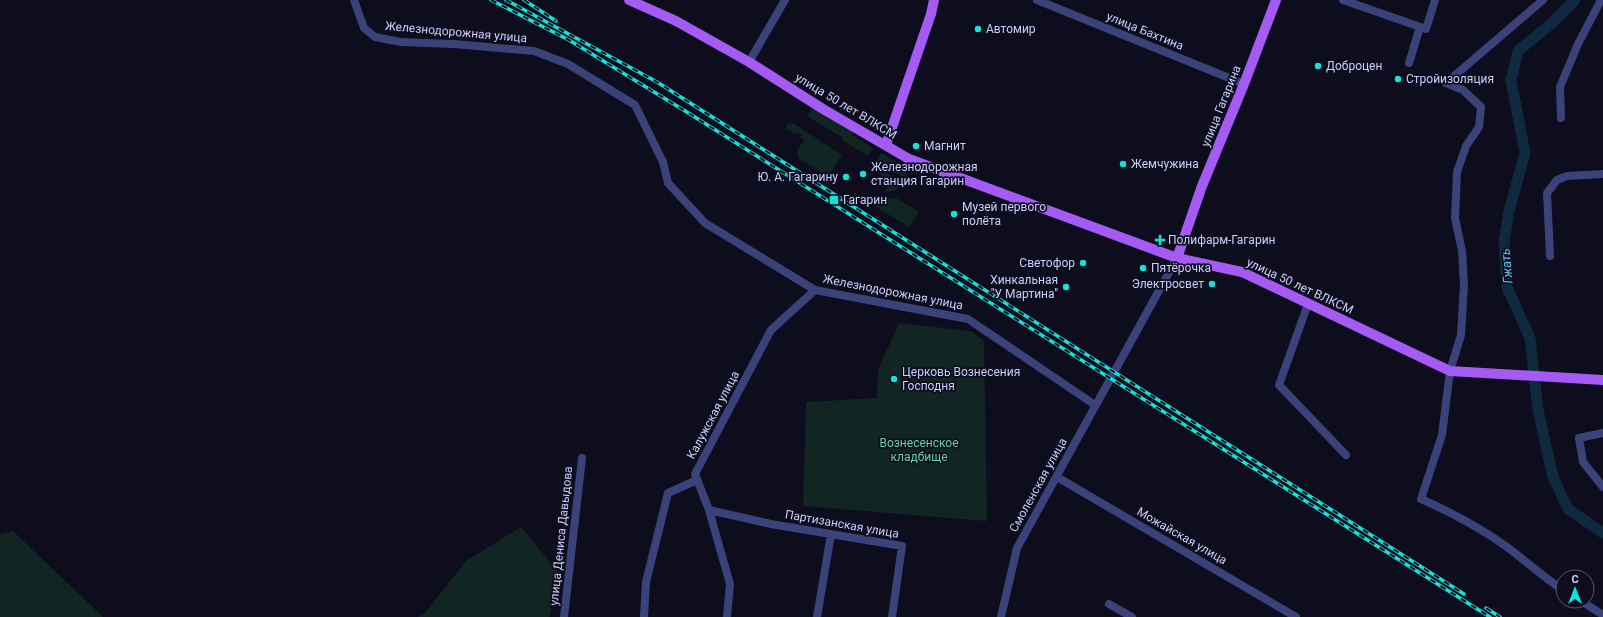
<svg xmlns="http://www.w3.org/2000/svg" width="1603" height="617" viewBox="0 0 1603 617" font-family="Roboto,sans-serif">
  <rect width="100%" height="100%" fill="#0d0d1d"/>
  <!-- green -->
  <path fill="#112622" d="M812,108L853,132L852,135L873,148L868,156L842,140L843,138L807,116Z
    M793,123L842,155L828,177L798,158V149L804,140L800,137L802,135L796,132L795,134L786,128L788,124Z
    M881,153L907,168L908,171L904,178L876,161Z
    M875,166L901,182L896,191L885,192L891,181L872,170Z
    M896,198L919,212L909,227L868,202Z
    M899,323L971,331L984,341L987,521L803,506L806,402L877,398L878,370Z
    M521,527L560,574L549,617H418L425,613L466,561Z
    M13,531L103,617H0V534Z"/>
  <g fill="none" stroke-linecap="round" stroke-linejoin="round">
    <!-- river -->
    <path stroke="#0f293f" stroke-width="11" d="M1575,0L1552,23L1518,51L1511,80L1525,153L1509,211L1504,242L1507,287L1530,338L1538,410L1553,477L1568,509L1603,533"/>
    <!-- minor -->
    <path stroke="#3b4279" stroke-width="8" d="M354,0L364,28L375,37L401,42L454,44L534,51L568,64L635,105L663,162L668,183L705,223L815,290L968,319L1095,405
      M1037,0L1244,84
      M1343,0L1426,29L1435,0
      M1543,0L1446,83L1463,90L1481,107L1479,127L1466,146L1457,172L1455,218L1462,251L1464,285L1461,335L1450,371L1442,435L1421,499C1453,513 1479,527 1507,547C1526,561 1543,577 1563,590
      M749,62L785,0
      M1409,63L1420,27
      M1561,118L1560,87L1578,44L1601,0
      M1550,256L1547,193L1557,180L1567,176L1603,174
      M1308,304L1279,385L1346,455
      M1603,433L1579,438L1583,462L1603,487
      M1057,477L1296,617
      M709,510L771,524L902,546L892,617
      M1581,601L1603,615
      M1109,604L1132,617
      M564,617L582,458
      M644,617L646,582L668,493L697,480
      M727,617L730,584L709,510L695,474L771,330L815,290
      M817,617L831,534
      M1001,617L1017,548L1177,258"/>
    <!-- major -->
    <path stroke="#a35bf4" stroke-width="10" d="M629,0L676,21L749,62L823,109L909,159L1177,258L1242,272L1450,371L1603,380
      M886,145L931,14L934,0
      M1177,258L1202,186L1244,84L1276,0"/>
    <defs>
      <path id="rail" d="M491,0L569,40L690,114L1490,617
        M506,0L657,82L1464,594
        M524,0L556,21
        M1486,608L1500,617"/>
    </defs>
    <!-- rail casing -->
    <use href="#rail" stroke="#10e4d8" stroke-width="3.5"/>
    <!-- rail -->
    <use href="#rail" stroke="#0d0d1d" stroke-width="2" stroke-dasharray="6" stroke-linecap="butt"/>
  </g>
  <!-- markers -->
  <g fill="#10e4d8" stroke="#0d0d1d" stroke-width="1.5">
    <circle cx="978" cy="29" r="4"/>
    <circle cx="1318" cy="66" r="4"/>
    <circle cx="1398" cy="79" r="4"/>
    <circle cx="916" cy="146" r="4"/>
    <circle cx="1123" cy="164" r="4"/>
    <circle cx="863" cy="174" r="4"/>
    <circle cx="846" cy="177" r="4"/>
    <rect x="829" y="195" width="10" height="10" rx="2"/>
    <circle cx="954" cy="214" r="4"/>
    <path d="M1158 234h4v4h4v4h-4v4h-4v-4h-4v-4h4z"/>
    <circle cx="1083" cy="263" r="4"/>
    <circle cx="1143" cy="268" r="4"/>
    <circle cx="1212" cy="284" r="4"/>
    <circle cx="1066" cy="287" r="4"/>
    <circle cx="894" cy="379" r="4"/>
  </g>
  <g text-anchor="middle" stroke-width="3.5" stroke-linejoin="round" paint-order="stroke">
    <!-- poi labels -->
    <g font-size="12" fill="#cccefb" stroke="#0d0d1d" text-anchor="start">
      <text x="986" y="33">Автомир</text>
      <text x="1326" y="70">Доброцен</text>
      <text x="1406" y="83">Стройизоляция</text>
      <text x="924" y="150">Магнит</text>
      <text x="1131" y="168">Жемчужина</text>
      <text x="871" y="171">Железнодорожная<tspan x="871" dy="14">станция Гагарин</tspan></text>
      <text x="838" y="181" text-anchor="end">Ю. А. Гагарину</text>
      <text x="843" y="204">Гагарин</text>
      <text x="962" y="211">Музей первого<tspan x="962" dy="14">полёта</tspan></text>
      <text x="1168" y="244">Полифарм-Гагарин</text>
      <text x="1075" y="267" text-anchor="end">Светофор</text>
      <text x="1151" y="272">Пятёрочка</text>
      <text x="1058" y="284" text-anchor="end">Хинкальная<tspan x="1058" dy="14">"У Мартина"</tspan></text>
      <text x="1204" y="288" text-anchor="end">Электросвет</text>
      <text x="902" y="376">Церковь Вознесения<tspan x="902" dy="14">Господня</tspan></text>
    </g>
    <!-- street labels -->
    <g font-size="12" fill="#cccefb" stroke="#0d0d1d">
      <text transform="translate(1145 31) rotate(22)" y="4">улица Бахтина</text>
      <text transform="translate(456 32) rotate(5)" y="4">Железнодорожная улица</text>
      <text transform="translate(846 106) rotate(31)" y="4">улица 50 лет ВЛКСМ</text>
      <text transform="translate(1221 106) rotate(-68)" y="4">улица Гагарина</text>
      <text transform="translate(1300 286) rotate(25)" y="4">улица 50 лет ВЛКСМ</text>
      <text transform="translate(893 292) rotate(11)" y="4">Железнодорожная улица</text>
      <text transform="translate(713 415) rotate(-62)" y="4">Калужская улица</text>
      <text transform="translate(1038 485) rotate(-61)" y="4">Смоленская улица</text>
      <text transform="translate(842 524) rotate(10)" y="4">Партизанская улица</text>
      <text transform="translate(561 536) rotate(-84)" y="4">улица Дениса Давыдова</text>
      <text transform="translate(1182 536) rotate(30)" y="4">Можайская улица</text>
    </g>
    <!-- park labels -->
    <g font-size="12" fill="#5fd5a5" stroke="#0d0d1d">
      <text x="919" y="447">Вознесенское<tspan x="919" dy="14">кладбище</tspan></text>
    </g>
    <!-- water labels -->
    <g font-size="13" font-style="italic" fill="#62c7f4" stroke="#0d0d1d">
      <text transform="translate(1506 266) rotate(-95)" y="5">Гжать</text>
    </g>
  </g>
  <!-- north arrow -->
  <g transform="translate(1575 589)"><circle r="19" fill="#0d0d1d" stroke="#595a76"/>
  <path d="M0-3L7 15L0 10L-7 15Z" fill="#10e4d8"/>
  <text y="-6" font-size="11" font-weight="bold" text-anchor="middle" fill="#cccefb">С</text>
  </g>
</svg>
